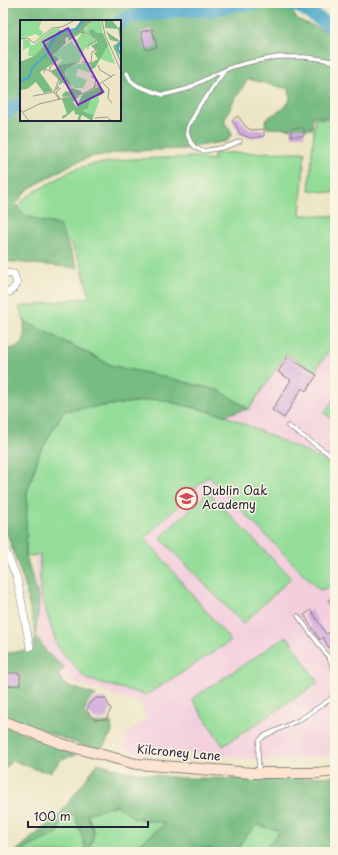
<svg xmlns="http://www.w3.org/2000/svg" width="338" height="855" viewBox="0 0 338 855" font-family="'Playpen Sans',sans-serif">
  <rect width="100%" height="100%" fill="#fcf5e5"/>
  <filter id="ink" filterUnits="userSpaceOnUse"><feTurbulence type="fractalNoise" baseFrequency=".025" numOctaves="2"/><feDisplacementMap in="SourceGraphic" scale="8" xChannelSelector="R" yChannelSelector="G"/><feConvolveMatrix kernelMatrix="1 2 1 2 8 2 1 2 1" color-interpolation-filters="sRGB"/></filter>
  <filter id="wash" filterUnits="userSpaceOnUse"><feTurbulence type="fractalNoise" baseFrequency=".012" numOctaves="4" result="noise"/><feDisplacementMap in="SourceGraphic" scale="16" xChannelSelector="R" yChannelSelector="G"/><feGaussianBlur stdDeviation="0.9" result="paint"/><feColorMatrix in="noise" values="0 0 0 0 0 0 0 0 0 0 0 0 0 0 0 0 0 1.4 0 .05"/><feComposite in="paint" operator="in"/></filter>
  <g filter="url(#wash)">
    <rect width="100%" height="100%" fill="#ede6c6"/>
    <!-- built -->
    <path fill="#f3cfde" d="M335,285V755L271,760L203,754L147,755L132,753L124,746L127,734L147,719L140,703L41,673L34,543L38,454L60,387Z"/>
    <!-- green -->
    <path fill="#94dd99" stroke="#5b806a" d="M315,118L335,120V176L334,193L309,190Z
      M305,152L300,215L335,216V341L315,371L286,354L249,409L220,391L161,376L113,366L24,321L19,307L90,297L80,262L70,243L58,233L9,221L20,204L25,198L36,191L73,170L89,165L131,159L193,157L214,160V153Z
      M335,397V421L324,413Z
      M159,399L224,415L309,453L335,467V583L325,589L319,590L209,477H207L145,538L231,641L146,695L86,679L57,646L40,592V554L26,557L27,492L40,452L64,411Z
      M208,492L291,578L243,624L160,538Z
      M287,636L318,683L223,746L192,699Z
      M117,805L134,818L166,823L131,852H89L94,832L87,813Z
      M75,813L87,852H22L61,822Z
      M257,825L281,831L274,852H142Z"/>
    <!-- forest -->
    <path fill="#77bc81" stroke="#4c6f5e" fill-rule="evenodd" d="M18,3H286L297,19L335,35V119L313,116L312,129L267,128L265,124L266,119L284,108L290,100L289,89L248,79L232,104L224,121L232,134L227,141L183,149L126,151L91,157L70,165L27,190L16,204L21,213L38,220L59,225L78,268L3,261V7ZM21,21H120V120H21Z
      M24,321L113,366L161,376L220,391L249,409L224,415L158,399L64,411L40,452L27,492L26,556L39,600L36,636L47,653L64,667L58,675L65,685L96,695L87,702L84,714L92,724L111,722L112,732L100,752L3,716V654L33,649L36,636L24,582L3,522V350C25,347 25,342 24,321Z
      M3,725L76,755L62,759L51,772L38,770L12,760L3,771Z
      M98,763L124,771L179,778L270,779L335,776V852H267V846L280,831L257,825L245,837L236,852H214L210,848H200L195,852H131L165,823L134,818L117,805L87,814L94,832L89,852H87L74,813L61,822L58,833L23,850L22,852H15L60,814Z"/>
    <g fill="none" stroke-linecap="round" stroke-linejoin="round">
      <!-- river -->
      <path stroke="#4ca8ca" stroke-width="14" d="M282,3L301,7L329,25L335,28
        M120,22L129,17L179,10H212L240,4L257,3
        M3,113L21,104"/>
    </g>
    <g id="blocks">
      <!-- building -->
      <path fill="#d2aadf" d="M152,29L157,47L146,50L141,32Z
        M238,116L246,127L251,130L264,129V136L250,138L238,133L239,131L232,120Z
        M291,128H304V136H291Z
        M288,357L317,375L306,391L302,388L284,418L272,410L291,380L278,372Z
        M335,596V612L328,600Z
        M311,610L326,634L335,629V644L329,648L323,637L320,640L304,615Z
        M3,673H20V685L3,686Z
        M97,698H105L111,709L106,719L95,720L87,711L89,703Z"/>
    </g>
  </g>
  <g filter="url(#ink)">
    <use href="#blocks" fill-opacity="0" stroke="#888480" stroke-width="1"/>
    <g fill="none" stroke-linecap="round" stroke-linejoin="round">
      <defs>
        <path id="lane" d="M225,70C220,78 214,85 209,93C207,97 204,99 201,103C198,107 197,112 194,116C192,120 189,123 188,127C185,137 193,148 202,151C215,149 228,148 240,141
          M127,73L131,81L138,86L163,95L187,89L213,75L232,67L251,62L278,57H304L321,59L335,62
          M288,426L335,458
          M298,616L329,658L335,673
          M259,772L258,749L259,741L264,736L299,720L331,699L335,691"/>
        <path id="street" d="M3,273L14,274L17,284L10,292L3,293
          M3,545L17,578L30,647"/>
        <path id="secondary" d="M3,721L62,744L136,764L253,773H317L335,771"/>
      </defs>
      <!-- lane casing -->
      <use href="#lane" stroke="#888480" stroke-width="5"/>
      <!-- street casing -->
      <use href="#street" stroke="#888480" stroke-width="8"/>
      <!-- secondary casing -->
      <use href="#secondary" stroke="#888480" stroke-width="12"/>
      <!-- lane -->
      <use href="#lane" stroke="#fff" stroke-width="3.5"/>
      <!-- street -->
      <use href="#street" stroke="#fff" stroke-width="7"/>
      <!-- secondary -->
      <use href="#secondary" stroke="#fde4d1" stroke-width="10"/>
    </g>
  </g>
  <!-- icons -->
  <defs>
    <symbol id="school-ring" viewBox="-11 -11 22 22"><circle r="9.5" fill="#fcf5e5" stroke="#d1495b" stroke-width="1.5"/><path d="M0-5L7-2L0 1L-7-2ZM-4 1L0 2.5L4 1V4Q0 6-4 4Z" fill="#d1495b"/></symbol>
  </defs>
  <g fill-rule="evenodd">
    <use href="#school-ring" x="174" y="486" width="25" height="25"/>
  </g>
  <g text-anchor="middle" stroke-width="3" stroke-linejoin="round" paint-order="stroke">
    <!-- poi labels -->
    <g font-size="12" fill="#22223b" stroke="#fcf5e5" text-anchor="start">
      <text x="202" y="495">Dublin Oak<tspan x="202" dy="14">Academy</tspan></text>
    </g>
    <!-- street labels -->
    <g font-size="12" fill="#22223b" stroke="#fcf5e5">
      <text transform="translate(179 753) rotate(5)" y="4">Kilcroney Lane</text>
    </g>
  </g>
  <!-- overview -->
  <g transform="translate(20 20)">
    <rect width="101" height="101" fill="#ede6c6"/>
    <path d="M0,0H22L19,8L24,13L20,17L16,14L0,19ZM81,0L83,13L76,19L64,12L69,1ZM40,8L14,36H8L9,27L3,30V19L10,20V25H14L32,9ZM62,13L73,17L76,23L65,28L59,42L38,45L42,40L39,37L33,38L36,32L52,21L54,26L57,25L52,18L57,20ZM85,25H88L95,44L80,39ZM71,43V53L58,49L56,56L67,60L63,68H54L48,62L45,50L57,44ZM78,72L79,82L74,95L62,92L65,86L56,90L65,77Z" fill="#94dd99"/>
    <path d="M61,0H71L63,10L65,15L61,13L48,21L49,17L45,18L46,23L33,35L40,39L20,52L33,71L24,73L16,62L7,69L0,70V42L14,36L39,10L53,11ZM85,0H92L98,8L101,5L100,19L98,9L85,8ZM73,9L77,13H83L88,25L75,48L71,49V43L78,39L74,33L77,31L71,26L77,23L76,19L69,13V10ZM86,11L101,23L98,32L101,44L93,26L99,22L90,20ZM59,42L45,50V54L52,68L61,71L62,74L43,77L42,75L46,71L49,72L52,68L43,59L44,62L38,65L39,68L35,71L40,61L31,51L39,47L38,45ZM80,66L85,72L79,76L76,73L70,80L68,88L62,91L74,95L72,101L62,95L60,99L63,101H57L59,95L55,94L54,90L43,99L42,96L47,94L42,79L60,75L53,82L57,87L62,75Z" fill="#77bc81"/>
    <path fill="none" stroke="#4ca8ca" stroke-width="2" d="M100,22L97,27L101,35M0,61L9,58L12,48L26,35L34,18L44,11L56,9L64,0"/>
    <path fill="none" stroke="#9c988e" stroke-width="1" d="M82,0L85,15L101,51M90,15L101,22M0,19L8,18L14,23L32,8L42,7L55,0M36,22L39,23L48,14L56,12L66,0M68,29V25L76,21L73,16L65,13L63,7L73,0M62,42L71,43L72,32L76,30V23M78,45L80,50L92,57M30,51L39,59M24,53L25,49L30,51V47L36,42L34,45M71,56L76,59L74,69M83,63L89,69L88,78L92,83M13,76L34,72M39,79L34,72L39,59L52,69M40,79L36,72L41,68M0,89L9,101M3,92L19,84L65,73L95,54M75,98L87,97L92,101"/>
    <path fill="#7b2cbf" fill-opacity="0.15" stroke="#7b2cbf" stroke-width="2" d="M48,8L83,72L58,85L23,22Z"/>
    <rect width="101" height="101" fill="none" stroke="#22223b" stroke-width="2"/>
  </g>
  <!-- margin -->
  <rect width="338" height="855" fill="none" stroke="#fcf5e5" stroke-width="16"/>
  <!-- scale -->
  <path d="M28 821v6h120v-6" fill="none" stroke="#22223b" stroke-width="2"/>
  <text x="34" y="821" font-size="12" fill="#22223b" stroke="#fcf5e5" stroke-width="3" paint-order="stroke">100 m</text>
</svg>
